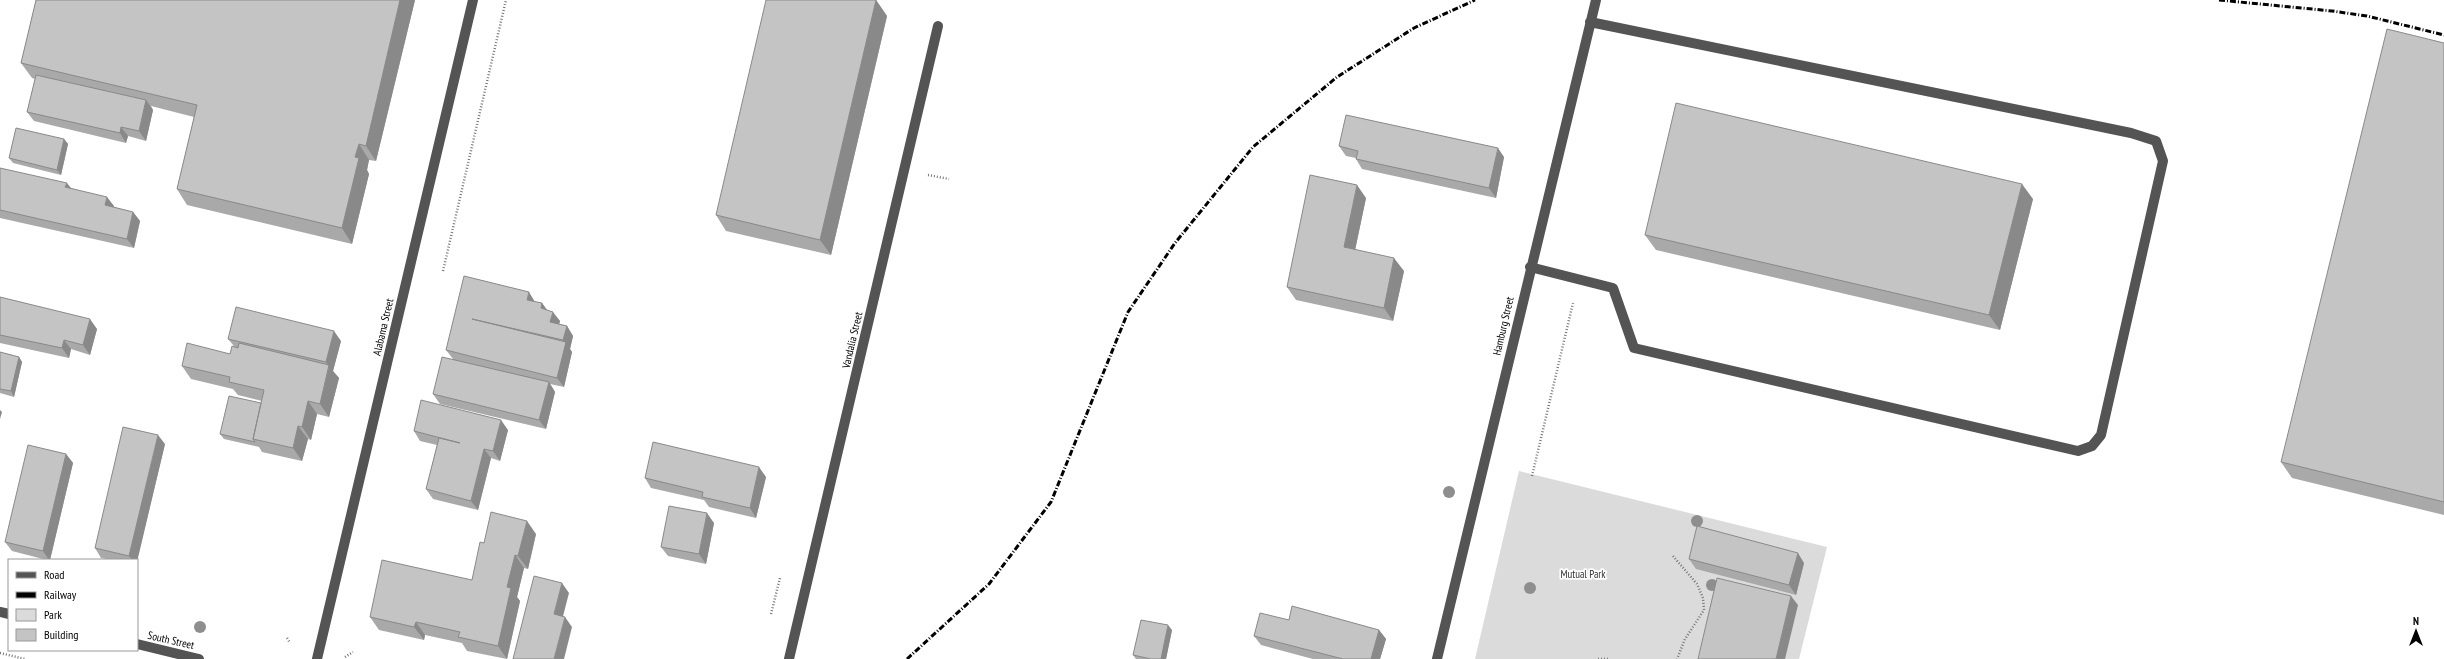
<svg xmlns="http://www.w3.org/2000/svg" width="2444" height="659" viewBox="0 0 2444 659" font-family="'PT Sans Narrow',sans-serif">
  <rect width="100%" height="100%" fill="#fff"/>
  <!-- green -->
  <path fill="#dbdbdb" d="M1519,471L1827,547L1799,659H1475Z"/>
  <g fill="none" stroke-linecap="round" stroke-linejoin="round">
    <!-- path -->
    <path stroke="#767676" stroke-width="2.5" stroke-dasharray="1 2" stroke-linecap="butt" d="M928,175L949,179
      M443,271L506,0
      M1532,476L1573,303
      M1673,556L1697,584L1703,598L1704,610L1685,639L1677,659
      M771,614L780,578
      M287,638L290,643
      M0,653L25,659
      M345,657L353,652
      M1598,659H1608"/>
    <!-- minor -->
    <path stroke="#545454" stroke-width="10" d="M1530,267L1613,288L1634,348L2078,451L2092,446L2101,435L2163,161L2156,141L2131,133L1590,22
      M0,612L9,614
      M137,644L199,659
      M317,659L473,0
      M789,659L938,26
      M1437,659L1596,0"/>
    <!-- rail -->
    <path stroke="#000" stroke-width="3" stroke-dasharray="6 2 1 2" stroke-linecap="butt" d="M2219,0L2332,11L2367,16L2444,35
      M907,659L989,584L1051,502L1128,312L1175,243L1253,147L1337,77L1414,28L1475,0"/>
  </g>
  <!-- trees -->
  <g fill="#8e8e8e">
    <circle cx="1449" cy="492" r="6"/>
    <circle cx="1697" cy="521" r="6"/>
    <circle cx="1712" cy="585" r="6"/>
    <circle cx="1530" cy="588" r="6"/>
    <circle cx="200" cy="627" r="6"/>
  </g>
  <!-- wall -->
  <path fill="#a9a9a9" d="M36,0H415L376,161L369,160L367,170L369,174L352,244L187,205L177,189L194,117L151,106L153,110L146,141L128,136L126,143L34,121L27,112L35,79L32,78L21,63Z
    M876,0L887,16L831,255L726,231L716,215Z
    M2444,43V515L2292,478L2281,462Z
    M64,139L68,144L61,175L13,163L9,158Z
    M1339,146L1504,157L1496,198L1362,169L1356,159V158L1346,156Z
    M0,168L71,188L114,206V207L133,212L140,221L134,248L0,218Z
    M1366,198L1355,250L1404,271L1393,321L1296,300L1287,287Z
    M2033,199L2000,330L1656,250L1645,235Z
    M0,297L97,329L90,355L71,349L69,358L0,343Z
    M535,302L542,303L547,310L560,321L559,324L567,326L573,336L570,349L572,352L564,387L550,384L555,392L546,429L440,404L433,394L453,359L446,350Z
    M228,339L341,341L333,371L339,378L329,417L317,414L311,440L308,439L302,461L262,452L259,447L224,439L220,434L261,403L262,401L238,395L233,389L191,379L182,366L230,354L234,346Z
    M0,352L19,357L22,362L14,397L0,393Z
    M508,430L500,461L491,458L478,510L433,499L426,489L437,445L420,441L414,431Z
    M165,444L137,560H112L101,558L95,548Z
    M66,454L73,463L50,560H47L12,551L5,542Z
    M766,477L756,518L709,507L704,500L651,488L645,478Z
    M714,523L706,564L668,556L661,547Z
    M536,534L528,569L524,568L517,597L520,601L507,659L467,651L462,643L425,635L424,640L379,630L370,617L472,580L484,543Z
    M1689,559L1804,563L1796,595L1696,569Z
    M1289,620L1379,630L1386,639L1380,659H1313L1261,645L1254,636Z
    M1172,630L1166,659H1136L1133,655Z"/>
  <!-- shaded-wall -->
  <path fill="#898989" d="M400,0H415L376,161L366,146Z
    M876,0L887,16L831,255L820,240Z
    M146,100L153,110L146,141L139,131Z
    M121,127L128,136L126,143L120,133Z
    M64,139L68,144L61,175L57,170Z
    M359,144L369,160L367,170L369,174L352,244L342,228L355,157Z
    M1498,148L1504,157L1496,198L1489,188Z
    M67,183L74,192L65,187Z
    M2022,184L2033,199L2000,330L1989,315Z
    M1357,185L1366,198L1353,260L1344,247Z
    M107,197L114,206L112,215L105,205Z
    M133,212L140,221L134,248L127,239Z
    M1394,258L1404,271L1393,321L1384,308Z
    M529,292L535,302L527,300Z
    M542,303L549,313L541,308Z
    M553,312L560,321L557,331L550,322Z
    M90,319L97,329L90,355L83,345Z
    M567,326L573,336L570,349L572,352L564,387L557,378L565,344L563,340Z
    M334,331L341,341L333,371L339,378L329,417L320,404L329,367L326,362Z
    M64,340L71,349L69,358L62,348Z
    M19,357L22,362L14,397L11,391Z
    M549,382L555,392L546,429L539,420Z
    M308,401L317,414L311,440L302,427Z
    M0,410L2,412L0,419Z
    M501,420L508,430L500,461L493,451Z
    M298,426L308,439L302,461L293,448Z
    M158,435L165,444L137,562V560H132L129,556Z
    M484,449L491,458L478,510L471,501Z
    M66,454L73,463L50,560H49L43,551Z
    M759,467L766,477L756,518L750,508Z
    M707,513L714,523L706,564L699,554Z
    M527,521L536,534L528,569L518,556Z
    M1798,553L1804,563L1796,595L1789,585Z
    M515,555L524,568L517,597L520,601L507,659L498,646L507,587Z
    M562,583L569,593L561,624L554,614Z
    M1791,596L1798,605L1785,659H1776Z
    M565,617L572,627L564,659H554Z
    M416,622L425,635L424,640L414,627Z
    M1168,625L1172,630L1166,659H1161Z
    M1379,630L1386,639L1380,659H1371Z"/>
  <!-- building -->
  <path fill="#c4c4c4" stroke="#898989" d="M36,0H400L366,146L359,144L355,157L359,158L342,228L177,189L197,105L21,63Z
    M766,0H876L820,240L716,215Z
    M2387,29L2444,43V502L2281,462Z
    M36,75L146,100L139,131L121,127L120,133L27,112Z
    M1676,103L2022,184L1989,315L1645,235Z
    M1346,115L1498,148L1489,188L1356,159L1358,151L1339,146Z
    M16,128L64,139L57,170L9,158Z
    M0,168L67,183L65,187L107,197L105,205L133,212L127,239L0,210Z
    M1310,175L1357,185L1344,247L1394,258L1384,308L1287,287Z
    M464,276L529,292L527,300L542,303L541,308L553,312L550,322L567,326L563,340L472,319L566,342L557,378L446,350Z
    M0,297L90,319L83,345L64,340L62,348L0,335Z
    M236,307L334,331L326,362L228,339Z
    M187,343L230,354L232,346L238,348L239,343L329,365L320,404L308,401L302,427L298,426L293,448L253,439L264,390L229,382L230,377L182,366Z
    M0,352L19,357L11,391L0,389Z
    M442,357L549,382L539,420L433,394Z
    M229,396L261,403L253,439L255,442L220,434Z
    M421,400L501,420L493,451L484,449L471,501L426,489L439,438L460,443L414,431Z
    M123,427L158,435L129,556L95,548Z
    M653,442L759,467L750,508L702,497L703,492L645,478Z
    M28,445L66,454L43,551L5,542Z
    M669,506L707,513L699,554L661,547Z
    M491,512L527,521L518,556L515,555L507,587L511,588L498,646L458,637L460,632L416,622L414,627L370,617L382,560L472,580L480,542L484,543Z
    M1697,526L1798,553L1789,585L1689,559Z
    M534,576L562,583L554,614L565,617L554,659H513Z
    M1717,578L1791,596L1776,659H1698Z
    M1292,606L1379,630L1371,659H1343L1254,636L1260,613L1289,620Z
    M1141,620L1168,625L1161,659H1151L1133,655Z"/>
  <g text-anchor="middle" stroke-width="3.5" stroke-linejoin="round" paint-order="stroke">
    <!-- street labels -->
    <g font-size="11" fill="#000" stroke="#fff">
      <text transform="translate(1503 326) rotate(-77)" y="4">Hamburg Street</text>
      <text transform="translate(383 327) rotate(-77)" y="4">Alabama Street</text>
      <text transform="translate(852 340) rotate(-77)" y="4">Vandalia Street</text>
      <text transform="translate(171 640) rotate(13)" y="4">South Street</text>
    </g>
    <!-- park labels -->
    <g font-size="11" fill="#323232" stroke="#fff">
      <text x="1583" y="578">Mutual Park</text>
    </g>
  </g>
  <!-- legend -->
  <rect x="8" y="559" width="130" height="92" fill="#ffffff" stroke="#999999"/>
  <rect x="16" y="572" width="20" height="6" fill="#545454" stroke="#999999"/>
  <text x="44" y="579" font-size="12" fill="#000000">Road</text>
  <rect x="16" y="592" width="20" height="6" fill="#000000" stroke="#999999"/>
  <text x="44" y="599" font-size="12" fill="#000000">Railway</text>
  <rect x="16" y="609" width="20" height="12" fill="#dbdbdb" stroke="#999999"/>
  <text x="44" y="619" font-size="12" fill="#000000">Park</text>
  <rect x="16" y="629" width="20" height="12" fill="#c4c4c4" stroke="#999999"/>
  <text x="44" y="639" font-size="12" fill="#000000">Building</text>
  <!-- north arrow -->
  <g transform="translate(2416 631)" stroke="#ffffff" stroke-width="3" paint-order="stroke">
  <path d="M0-3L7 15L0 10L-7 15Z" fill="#000000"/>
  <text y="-6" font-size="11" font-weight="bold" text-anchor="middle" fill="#000000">N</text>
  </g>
</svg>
